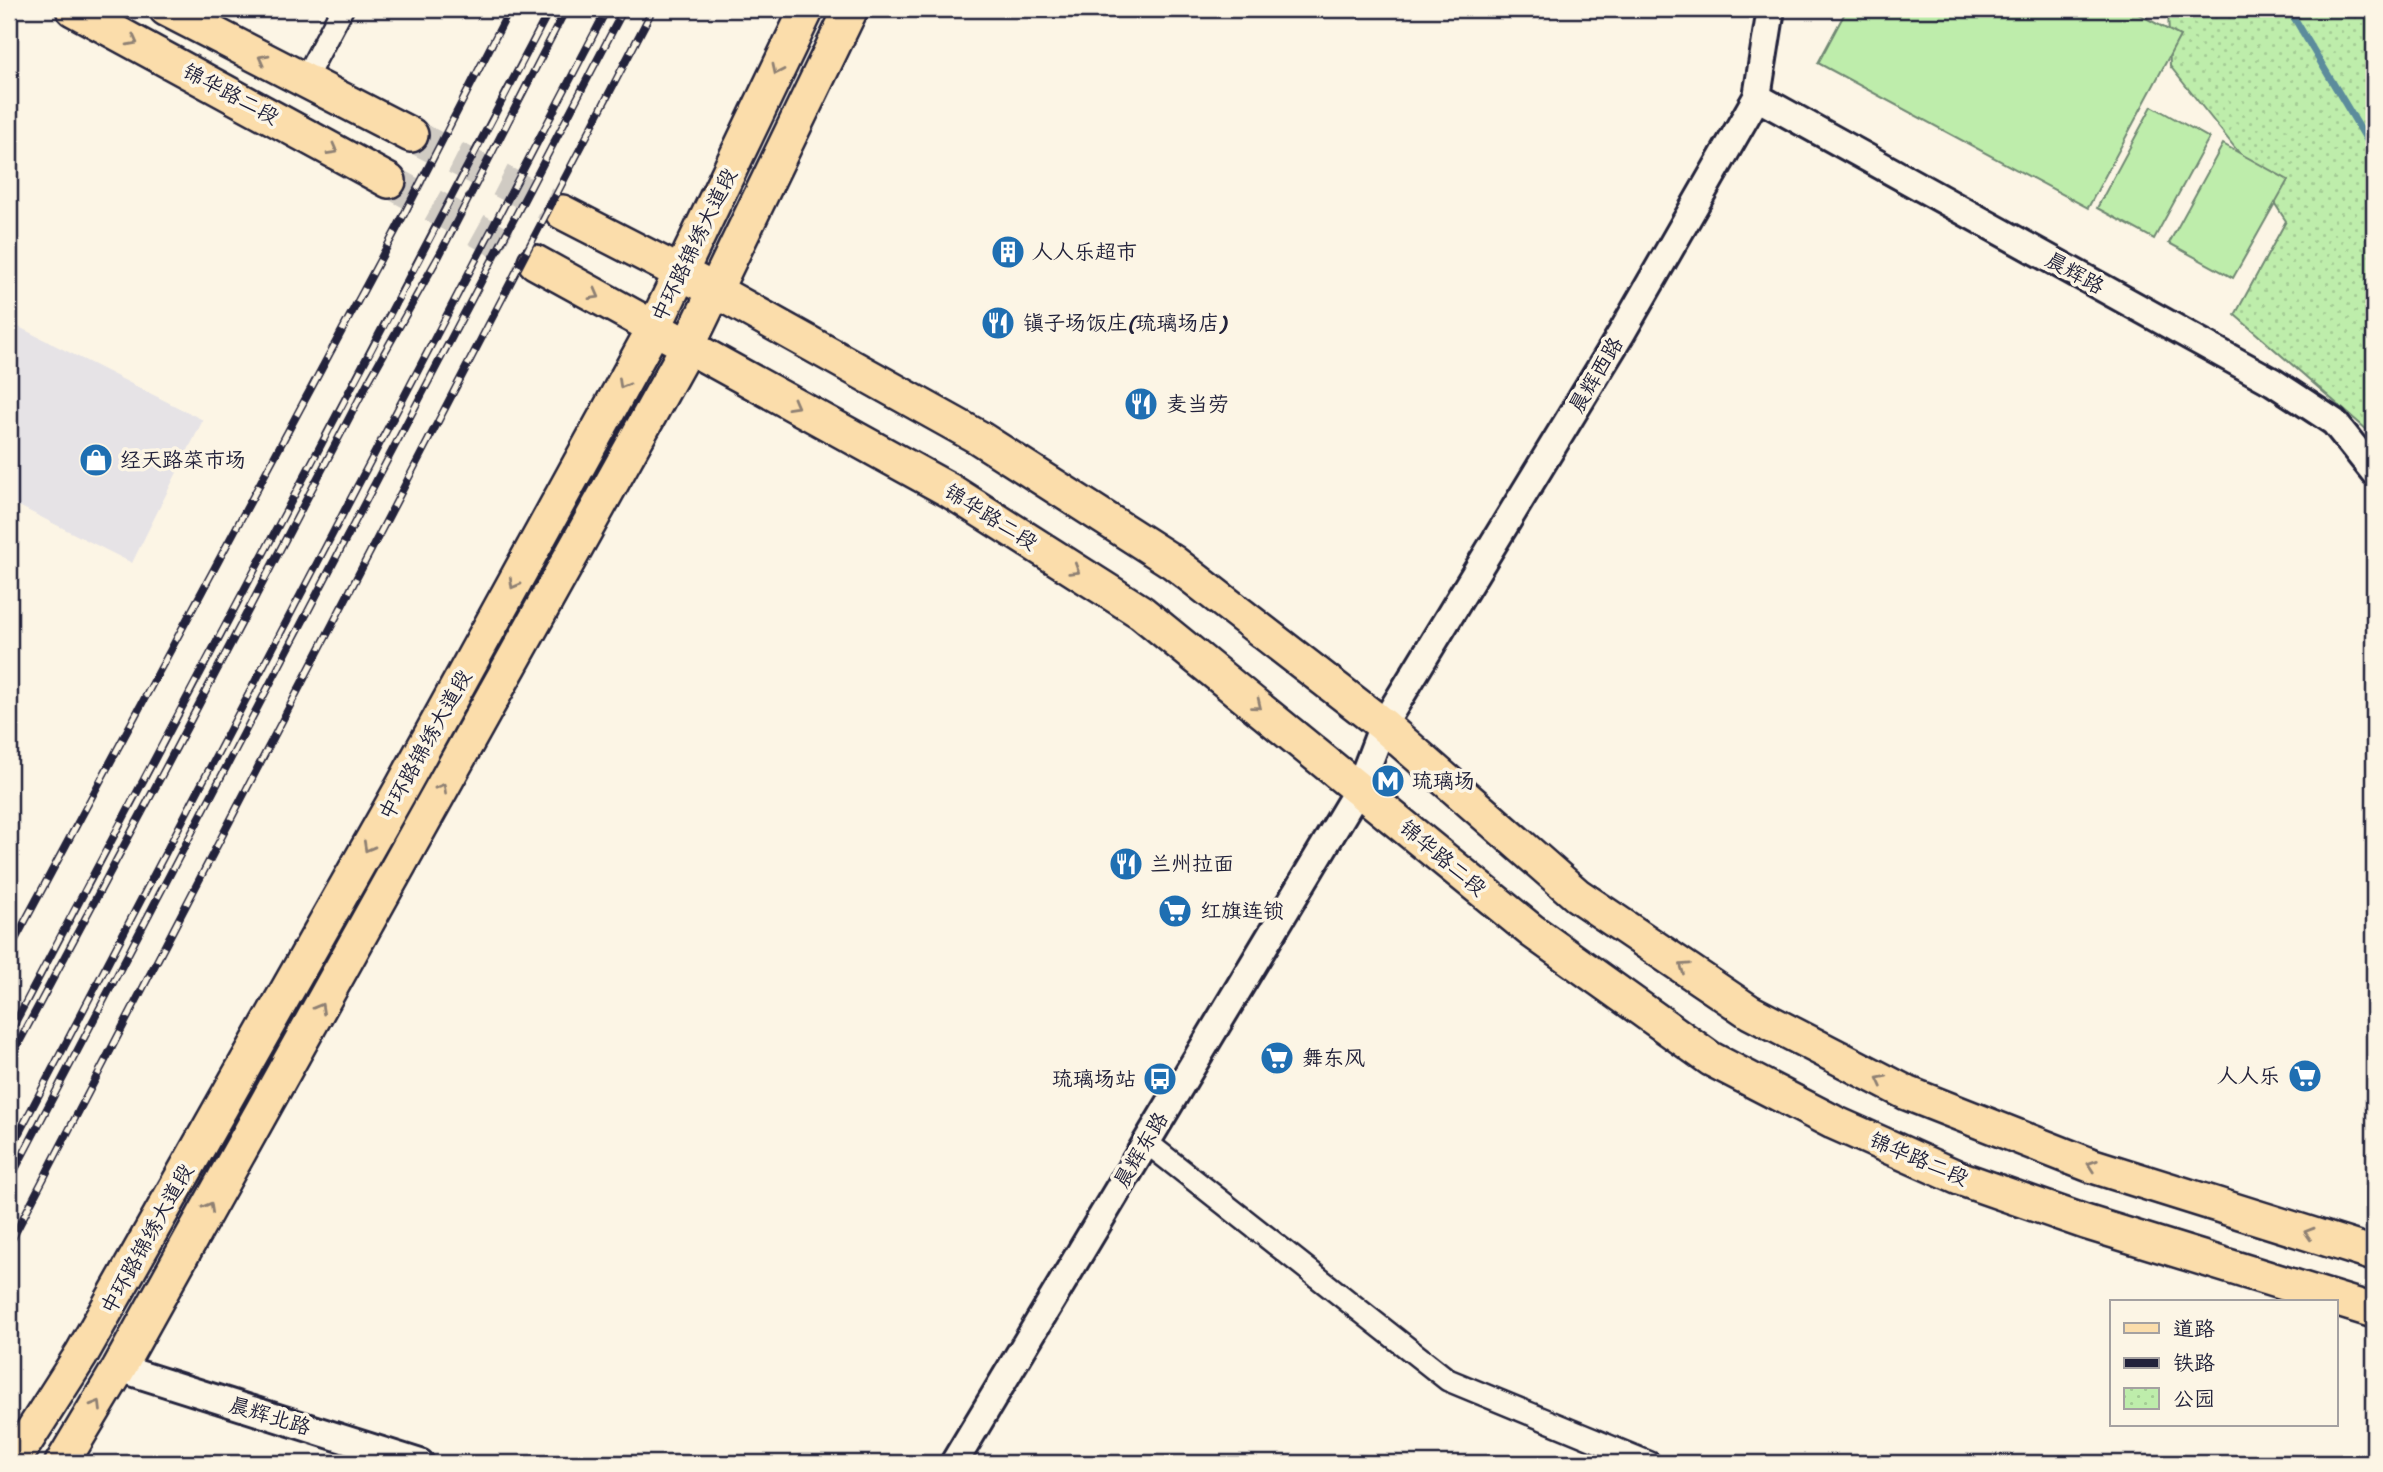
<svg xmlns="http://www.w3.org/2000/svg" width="2383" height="1472" viewBox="0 0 2383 1472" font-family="Sriracha,'LXGW WenKai TC',sans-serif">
  <defs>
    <pattern id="park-dots" width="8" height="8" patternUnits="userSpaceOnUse" patternTransform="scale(1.75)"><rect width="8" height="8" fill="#beedab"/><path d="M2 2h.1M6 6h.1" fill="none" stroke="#a3cb94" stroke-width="1.8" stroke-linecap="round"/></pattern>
  </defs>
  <rect width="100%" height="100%" fill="#fcf5e5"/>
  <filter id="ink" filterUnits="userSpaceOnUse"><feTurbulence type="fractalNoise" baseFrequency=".0143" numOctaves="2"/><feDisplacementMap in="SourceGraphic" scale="14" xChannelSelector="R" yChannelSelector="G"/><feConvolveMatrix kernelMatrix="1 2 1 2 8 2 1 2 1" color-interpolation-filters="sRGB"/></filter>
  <g filter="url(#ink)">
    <!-- built -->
    <path fill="#e6e3e6" d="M9,322L203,420L132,563L9,501Z"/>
    <!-- park -->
    <path fill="url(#park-dots)" stroke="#708873" stroke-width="2" d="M2168,9H2374V436L2235,315L2286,221L2255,173L2170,66Z"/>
    <!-- pitch -->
    <path fill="#beedab" stroke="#708873" stroke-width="2" d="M1847,9H2129L2180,36L2088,208L1818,63Z
      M2152,106L2209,138L2154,239L2097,208Z
      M2223,144L2288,180L2233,278L2169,243Z"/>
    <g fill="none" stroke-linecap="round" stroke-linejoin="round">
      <!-- stream -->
      <path stroke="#5c8c9c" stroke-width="7" d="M2289,9L2374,152"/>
      <!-- primary-tunnel -->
      <path stroke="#d0cbc3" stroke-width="33" stroke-dasharray="33 17" stroke-linecap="butt" d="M411,135L562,212
        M389,181L535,262"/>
      <defs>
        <path id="minor" d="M304,81L342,9
          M1146,1142L1448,1380L1650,1463"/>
        <path id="tertiary" d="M1757,97L2273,382L2334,422L2374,472
          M119,1368L420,1463
          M954,1463L1359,788L1383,725L1621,334L1757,97L1771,9"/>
        <path id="primary" d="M73,9L389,181
          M166,9L411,135
          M562,212L714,290L978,437L1173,562L1383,725L1577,895L1750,1012L1907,1093L2090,1165L2374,1254
          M535,262L949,490L1141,612L1532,931L1711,1059L1833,1122L1959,1178L2085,1222L2374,1311
          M12,1463L81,1355L401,789L654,328L807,9
          M62,1463L119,1368L688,346L851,9"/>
      </defs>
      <!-- minor casing -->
      <use href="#minor" stroke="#22223b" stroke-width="26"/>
      <!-- tertiary casing -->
      <use href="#tertiary" stroke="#22223b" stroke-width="32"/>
      <!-- primary casing -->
      <use href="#primary" stroke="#22223b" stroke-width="38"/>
      <!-- minor -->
      <use href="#minor" stroke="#fcf5e5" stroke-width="21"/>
      <!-- tertiary -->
      <use href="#tertiary" stroke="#fcf5e5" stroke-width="26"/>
      <!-- primary -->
      <use href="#primary" stroke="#fbddab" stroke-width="33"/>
      <defs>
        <path id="rail" d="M9,951L396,230L510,9
          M9,1034C189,692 372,352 550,9
          M9,1061L165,769L368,382L440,254L566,9
          M9,1152L607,9
          M9,1181L624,9
          M9,1245L653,9"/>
      </defs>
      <!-- rail casing -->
      <use href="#rail" stroke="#22223b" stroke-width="8"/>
      <!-- rail -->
      <use href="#rail" stroke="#fcf5e5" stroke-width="5" stroke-dasharray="16" stroke-linecap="butt"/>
    </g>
    <!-- one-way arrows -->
    <defs><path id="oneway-chevron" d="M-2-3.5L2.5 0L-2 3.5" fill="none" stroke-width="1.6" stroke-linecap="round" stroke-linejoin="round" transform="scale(1.75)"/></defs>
    <g stroke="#8e8073">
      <use href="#oneway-chevron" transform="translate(133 41) rotate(28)"/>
      <use href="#oneway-chevron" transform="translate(263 59) rotate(-152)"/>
      <use href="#oneway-chevron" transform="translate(777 70) rotate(115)"/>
      <use href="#oneway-chevron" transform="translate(333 150) rotate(29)"/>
      <use href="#oneway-chevron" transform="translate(595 295) rotate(29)"/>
      <use href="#oneway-chevron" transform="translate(623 384) rotate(119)"/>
      <use href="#oneway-chevron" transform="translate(794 405) rotate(29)"/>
      <use href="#oneway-chevron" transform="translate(1075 570) rotate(32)"/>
      <use href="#oneway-chevron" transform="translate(514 584) rotate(119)"/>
      <use href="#oneway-chevron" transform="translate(1257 705) rotate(39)"/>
      <use href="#oneway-chevron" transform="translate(442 788) rotate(-61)"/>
      <use href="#oneway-chevron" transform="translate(368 847) rotate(119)"/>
      <use href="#oneway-chevron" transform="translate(1684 967) rotate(-146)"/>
      <use href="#oneway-chevron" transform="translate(320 1008) rotate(-61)"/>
      <use href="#oneway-chevron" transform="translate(1881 1080) rotate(-153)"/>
      <use href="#oneway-chevron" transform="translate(2092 1165) rotate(-161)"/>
      <use href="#oneway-chevron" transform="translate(209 1207) rotate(-61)"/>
      <use href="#oneway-chevron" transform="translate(2309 1233) rotate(-163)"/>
      <use href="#oneway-chevron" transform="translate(97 1405) rotate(-59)"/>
    </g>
  </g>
  <!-- icons -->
  <defs>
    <symbol id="building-disc" viewBox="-11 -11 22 22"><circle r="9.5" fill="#1f6fb2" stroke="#fcf5e5"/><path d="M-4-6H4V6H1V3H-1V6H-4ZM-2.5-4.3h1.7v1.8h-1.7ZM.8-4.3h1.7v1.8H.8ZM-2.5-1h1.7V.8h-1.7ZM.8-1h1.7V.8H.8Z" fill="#fff"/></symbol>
    <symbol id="restaurant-disc" viewBox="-11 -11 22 22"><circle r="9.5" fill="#1f6fb2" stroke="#fcf5e5"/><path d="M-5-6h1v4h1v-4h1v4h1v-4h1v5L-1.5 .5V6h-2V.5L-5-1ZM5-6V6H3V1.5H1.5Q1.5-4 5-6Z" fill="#fff"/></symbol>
    <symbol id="shop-disc" viewBox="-11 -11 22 22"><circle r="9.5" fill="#1f6fb2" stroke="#fcf5e5"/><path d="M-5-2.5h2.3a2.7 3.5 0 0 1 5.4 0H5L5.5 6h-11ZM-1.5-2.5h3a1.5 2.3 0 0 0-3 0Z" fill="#fff"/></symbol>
    <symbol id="metro-disc" viewBox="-11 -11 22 22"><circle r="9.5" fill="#1f6fb2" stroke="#fcf5e5"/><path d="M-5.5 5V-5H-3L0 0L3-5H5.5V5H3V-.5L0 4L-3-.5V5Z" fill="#fff"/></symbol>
    <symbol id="supermarket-disc" viewBox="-11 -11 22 22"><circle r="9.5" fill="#1f6fb2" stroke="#fcf5e5"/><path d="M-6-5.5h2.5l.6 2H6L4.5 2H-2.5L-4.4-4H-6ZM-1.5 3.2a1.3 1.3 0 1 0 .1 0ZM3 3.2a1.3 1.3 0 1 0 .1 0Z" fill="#fff"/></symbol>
    <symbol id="bus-disc" viewBox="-11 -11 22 22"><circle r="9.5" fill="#1f6fb2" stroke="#fcf5e5"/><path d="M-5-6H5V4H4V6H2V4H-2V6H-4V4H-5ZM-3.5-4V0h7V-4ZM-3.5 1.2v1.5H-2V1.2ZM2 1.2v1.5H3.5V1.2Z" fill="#fff"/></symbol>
  </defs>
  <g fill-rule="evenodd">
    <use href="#building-disc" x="989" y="233" width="38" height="38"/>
    <use href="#restaurant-disc" x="979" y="304" width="38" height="38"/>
    <use href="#restaurant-disc" x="1122" y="385" width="38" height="38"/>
    <use href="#shop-disc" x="77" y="441" width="38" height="38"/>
    <use href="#metro-disc" x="1369" y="762" width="38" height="38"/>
    <use href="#restaurant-disc" x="1107" y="845" width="38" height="38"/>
    <use href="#supermarket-disc" x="1156" y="892" width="38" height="38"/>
    <use href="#supermarket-disc" x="1258" y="1039" width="38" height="38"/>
    <use href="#supermarket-disc" x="2286" y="1057" width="38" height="38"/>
    <use href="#bus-disc" x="1141" y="1060" width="38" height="38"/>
  </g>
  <g text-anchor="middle" stroke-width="7" stroke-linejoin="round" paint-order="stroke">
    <!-- street labels -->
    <g font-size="21" fill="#22223b" stroke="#fcf5e5">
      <text transform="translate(231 94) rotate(28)" y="7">锦华路二段</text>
      <text transform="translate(694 245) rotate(-64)" y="7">中环路锦绣大道段</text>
      <text transform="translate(2075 273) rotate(29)" y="7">晨辉路</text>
      <text transform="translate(1596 375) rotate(-59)" y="7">晨辉西路</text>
      <text transform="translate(991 517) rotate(32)" y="7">锦华路二段</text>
      <text transform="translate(425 745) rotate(-61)" y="7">中环路锦绣大道段</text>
      <text transform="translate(1443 858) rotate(40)" y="7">锦华路二段</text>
      <text transform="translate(1141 1150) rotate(-59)" y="7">晨辉东路</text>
      <text transform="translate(1919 1159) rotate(23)" y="7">锦华路二段</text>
      <text transform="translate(147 1239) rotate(-61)" y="7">中环路锦绣大道段</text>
      <text transform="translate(270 1416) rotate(17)" y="7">晨辉北路</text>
    </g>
    <!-- poi labels -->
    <g font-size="21" fill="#22223b" stroke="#fcf5e5" text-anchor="start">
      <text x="1032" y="259">人人乐超市</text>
      <text x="1023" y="330">镇子场饭庄(琉璃场店)</text>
      <text x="1166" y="411">麦当劳</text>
      <text x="120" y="467">经天路菜市场</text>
      <text x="1412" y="788">琉璃场</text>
      <text x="1150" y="871">兰州拉面</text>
      <text x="1200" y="918">红旗连锁</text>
      <text x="1302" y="1065">舞东风</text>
      <text x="2280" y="1083" text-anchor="end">人人乐</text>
      <text x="1136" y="1086" text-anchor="end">琉璃场站</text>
    </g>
  </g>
  <!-- margin -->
  <rect width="2383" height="1472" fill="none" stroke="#fcf5e5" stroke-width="35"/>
  <rect x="18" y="18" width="2348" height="1437" fill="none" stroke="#22223b" stroke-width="2.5" filter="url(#ink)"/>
  <!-- legend -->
  <rect x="2110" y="1300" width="228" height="126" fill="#fcf5e5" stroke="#a5a1a1" stroke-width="2"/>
  <rect x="2124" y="1323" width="35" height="10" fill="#fbddab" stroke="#a5a1a1" stroke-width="2"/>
  <text x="2173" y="1336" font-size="21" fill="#22223b">道路</text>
  <rect x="2124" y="1358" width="35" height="10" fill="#22223b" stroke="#a5a1a1" stroke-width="2"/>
  <text x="2173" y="1370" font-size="21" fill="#22223b">铁路</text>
  <rect x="2124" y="1388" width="35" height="21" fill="url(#park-dots)" stroke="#a5a1a1" stroke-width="2"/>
  <text x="2173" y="1406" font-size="21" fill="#22223b">公园</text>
</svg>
